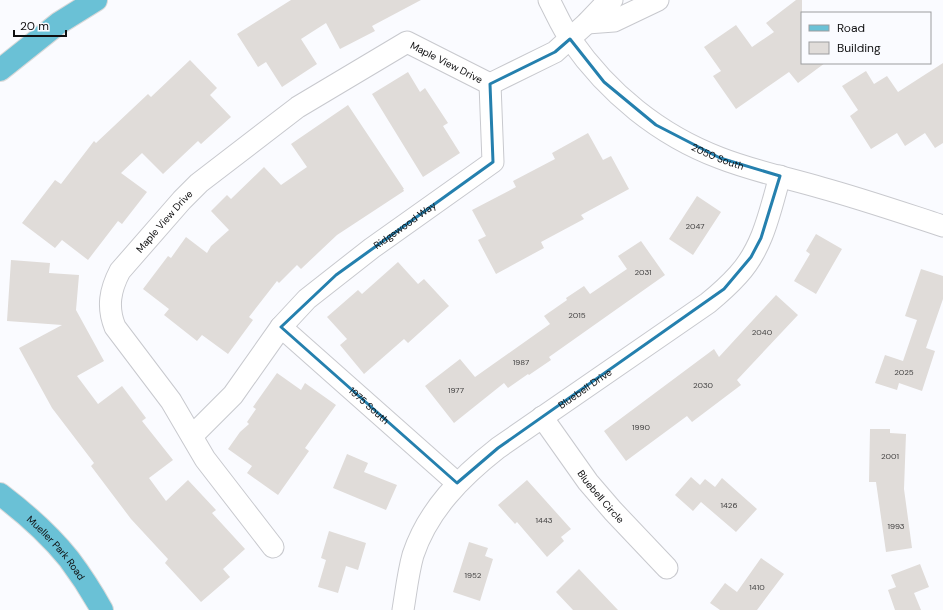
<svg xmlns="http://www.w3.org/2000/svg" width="943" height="610" viewBox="0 0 943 610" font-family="'DM Sans',sans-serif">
  <rect width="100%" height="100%" fill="#fafbff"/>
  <!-- building -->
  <path fill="#e0dcd9" d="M291,0H421L372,26L375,31L340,49L326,23L301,39L317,64L282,87L266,62L258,67L237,34Z
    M796,0H802V63H825L798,83L789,72L736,109L713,76L721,71L704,47L736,25L752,47L774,32L766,23Z
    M190,60L217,88L210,95L231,117L201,144L198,141L163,174L142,153L121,173L147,192L122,224L118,221L88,260L62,240L55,248L22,223L55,180L61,184L94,141L96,143L148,94L151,97Z
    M943,63V143L935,148L925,133L905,146L897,133L871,149L850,116L858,110L842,86L866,71L874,84L887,76L898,92Z
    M408,72L420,92L425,88L448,123L443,126L460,153L423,177L372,94Z
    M348,105L404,189H403L404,191L337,235L301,269L297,265L279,283L277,281L249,317L253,320L228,354L202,335L197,341L164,315L169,309L143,289L168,256L171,258L186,237L207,253L211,246L229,230L211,211L227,195L231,199L264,167L281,185L307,167L291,144Z
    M588,133L603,160L611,156L629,189L581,215L584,219L541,242L544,248L496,274L478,240L486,236L472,210L516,187L513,181L555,159L552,153Z
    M697,196L721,212L693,255L669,239Z
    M816,234L842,249L816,294L794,281L810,254L806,251Z
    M641,241L665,275L549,357L551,360L529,375L528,374L508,388L504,383L454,423L425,386L460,359L475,377L550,324L544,316L567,300L566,298L584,286L590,294L627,269L618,256Z
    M11,260L50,263L49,273L79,275L76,310L104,361L77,376L98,404L122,386L146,418L142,421L173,460L149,478L166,501L188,480L216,510L212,513L245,549L223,569L230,577L201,602L165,563L168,559L131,519L91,466L94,463L52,408L19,348L62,325L7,321Z
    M398,262L418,284L424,279L449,306L408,343L404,339L364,374L340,345L347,339L327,317L358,290L362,294Z
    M921,269L943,276V299L926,348L935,351L922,391L899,383L897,390L875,383L885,355L903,361L917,320L905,316Z
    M776,295L798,315L737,380L741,385L692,422L687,416L626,461L604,431L714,349L719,357Z
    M277,373L301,390L305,383L336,405L305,448L309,451L278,495L247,473L252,466L228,449L240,432L249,424L247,422L256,409L253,407Z
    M870,429H890V433L906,434L904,489L912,548L886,552L876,482H869Z
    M347,454L368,463L364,472L397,485L386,510L333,488Z
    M691,477L700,485L705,479L715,487L722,478L757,509L736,532L701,502L693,511L675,495Z
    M527,480L571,529L561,537L564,541L547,557L517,522L515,524L498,505Z
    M329,531L366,543L358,570L346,566L338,593L318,587L326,560L321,558Z
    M469,542L488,548L485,556L493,559L480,601L453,592Z
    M761,558L784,574L757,610H720L710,603L725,583L737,592Z
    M920,564L929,587L914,593L921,610H895L888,590L896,587L891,575Z
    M579,569L618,610H573L556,592Z"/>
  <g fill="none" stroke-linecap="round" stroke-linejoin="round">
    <defs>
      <g id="minor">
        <path id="s1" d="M549,0C556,13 562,28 571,40C608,93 659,135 720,158C753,171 788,178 822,188C862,199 903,213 943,226"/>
        <path d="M587,23L614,21L658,0"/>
        <path d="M490,84L555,52L587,23L606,3L612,0"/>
        <path id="s2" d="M281,327L457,483"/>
        <path id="s3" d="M542,417L588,482L613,511L667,568"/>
        <path id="s4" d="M192,436L233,395L281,327L307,299L372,248L493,162L490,84"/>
        <path id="s5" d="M273,547L205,459L171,401L115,327C107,307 110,290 120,271L182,200L199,183L298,107L407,42L490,84"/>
        <path id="s6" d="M403,610C406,592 408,573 413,555C428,510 461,477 498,448L708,303C719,294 729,285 738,275C763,248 770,211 780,176"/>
      </g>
      <g id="major">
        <path d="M0,70L59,23L96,0"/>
        <path id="s7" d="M0,494C25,513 49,534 69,559C81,575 92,592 102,610"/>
      </g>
    </defs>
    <!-- minor casing -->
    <use href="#minor" stroke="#c8c9ce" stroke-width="23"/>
    <!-- major casing -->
    <use href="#major" stroke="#d9d9d9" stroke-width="24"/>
    <!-- minor -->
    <use href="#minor" stroke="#fff" stroke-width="21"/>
    <!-- major -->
    <use href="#major" stroke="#6ac1d6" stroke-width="22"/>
  </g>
  <!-- marked area -->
  <path fill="none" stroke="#2580ae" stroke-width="3" stroke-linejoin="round" d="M570,39L604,82L656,125L720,158L780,176L761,238L751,257L724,289L498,448L457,483L281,327L336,275L493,162L490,84L555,52Z"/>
  <g text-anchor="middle" stroke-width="3" stroke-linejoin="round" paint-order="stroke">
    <!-- number labels -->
    <g font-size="8" fill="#434242">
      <text x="695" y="229">2047</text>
      <text x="643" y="275">2031</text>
      <text x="577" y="318">2015</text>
      <text x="762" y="335">2040</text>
      <text x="521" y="365">1987</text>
      <text x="904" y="375">2025</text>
      <text x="703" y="388">2030</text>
      <text x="456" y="393">1977</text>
      <text x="641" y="430">1990</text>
      <text x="890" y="459">2001</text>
      <text x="729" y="508">1426</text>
      <text x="544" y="523">1443</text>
      <text x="896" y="529">1993</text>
      <text x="473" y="578">1952</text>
      <text x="757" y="590">1410</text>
    </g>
    <!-- street labels -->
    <g font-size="10" fill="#0f0f10" stroke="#fafbff">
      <text dy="4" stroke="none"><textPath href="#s5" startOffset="744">Maple View Drive</textPath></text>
      <text dy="4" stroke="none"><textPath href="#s1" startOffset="236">2050 South</textPath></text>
      <text dy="4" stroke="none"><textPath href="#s5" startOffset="396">Maple View Drive</textPath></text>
      <text dy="4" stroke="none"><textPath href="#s4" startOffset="302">Ridgewood Way</textPath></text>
      <text dy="4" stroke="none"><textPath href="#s6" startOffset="300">Bluebell Drive</textPath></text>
      <text dy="4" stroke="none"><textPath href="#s2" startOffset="118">1975 South</textPath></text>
      <text dy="4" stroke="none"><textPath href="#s3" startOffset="99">Bluebell Circle</textPath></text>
      <text dy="4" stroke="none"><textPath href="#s7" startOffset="78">Mueller Park Road</textPath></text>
    </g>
  </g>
  <!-- legend -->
  <rect x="801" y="12" width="130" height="52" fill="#fafbff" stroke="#9c9d9f"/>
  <rect x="809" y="25" width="20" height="6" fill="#6ac1d6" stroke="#9c9d9f"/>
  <text x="837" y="32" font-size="12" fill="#0f0f10">Road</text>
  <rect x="809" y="42" width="20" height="12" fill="#e0dcd9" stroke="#9c9d9f"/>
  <text x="837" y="52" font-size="12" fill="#0f0f10">Building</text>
  <!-- scale -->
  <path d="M14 30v6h52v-6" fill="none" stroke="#0f0f10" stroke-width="2"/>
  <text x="20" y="30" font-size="12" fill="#0f0f10" stroke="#fafbff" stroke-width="3" paint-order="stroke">20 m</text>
</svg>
